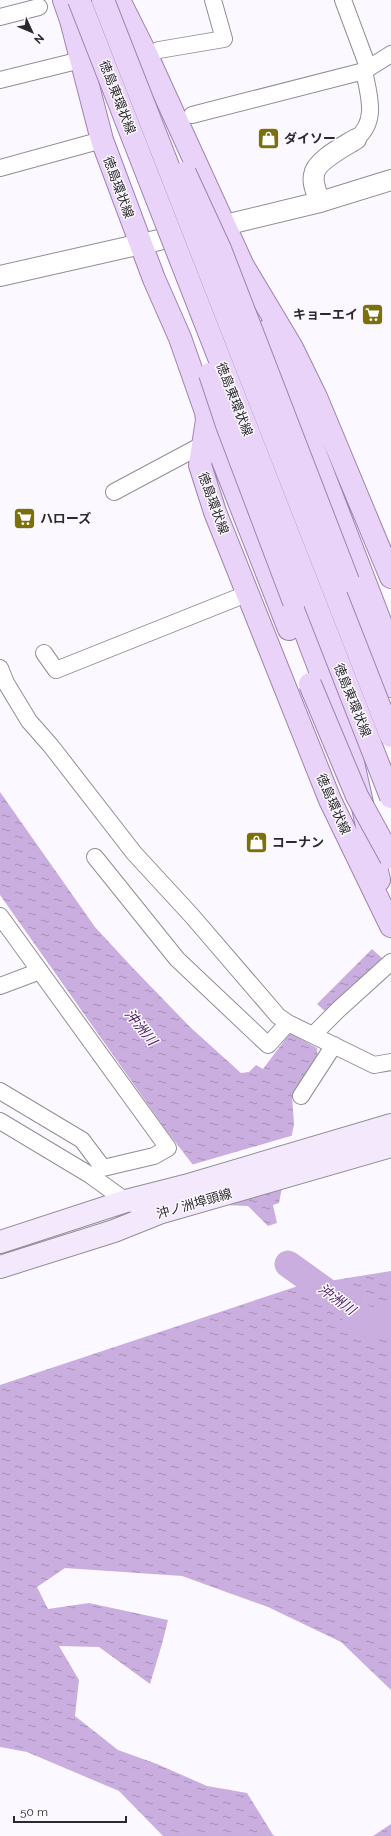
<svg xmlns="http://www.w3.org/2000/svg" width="391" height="1836" viewBox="0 0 391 1836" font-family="Raleway,'Noto Sans JP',sans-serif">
  <defs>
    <pattern id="water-ripples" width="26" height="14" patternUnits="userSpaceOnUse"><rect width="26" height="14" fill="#cbaee0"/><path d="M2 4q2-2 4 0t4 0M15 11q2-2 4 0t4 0" fill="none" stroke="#a58eb6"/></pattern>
  </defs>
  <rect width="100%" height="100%" fill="#fcf8ff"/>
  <!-- water -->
  <path fill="url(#water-ripples)" d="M0,792L95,927L131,966L190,1027L241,1073L249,1072L256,1065L263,1069L290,1033L317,1048L318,1060L292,1096L294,1124L279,1203L273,1205L277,1223L268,1226L248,1206L224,1205L166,1130L0,895Z
    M372,949L383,959L327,1013L317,1004Z
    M391,1271V1690L341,1642L268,1607L182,1576L65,1568L37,1587L48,1609L89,1603L168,1620L162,1644L150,1684L99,1647L59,1646L79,1680L75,1716L118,1750L157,1764L207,1786L247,1793L273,1835L275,1836H163L119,1791L27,1752L0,1747V1385L298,1286Z
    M391,1824V1836H373Z"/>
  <!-- pier -->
  <path fill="#fcf8ff" d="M294,1135L284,1189L222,1206L191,1165Z"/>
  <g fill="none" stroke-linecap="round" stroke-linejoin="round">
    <!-- river -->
    <path stroke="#cbaee0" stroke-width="27" d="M288,1264L369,1322L391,1321"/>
    <defs>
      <path id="minor" d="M343,0L368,67
        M0,17L39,7
        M147,56L159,50L224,39L213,0
        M0,80L81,60
        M192,115L364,71
        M356,139C378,121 369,96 364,71L391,54
        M0,168L102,140
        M114,492L202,445
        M44,653L56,670L249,593
        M0,668L6,683L29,721L51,746L134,853L192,916L278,1016L288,1023
        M95,857L177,959L268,1045L288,1023L374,1065L391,1062
        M0,916L168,1148L154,1156L103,1168L82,1140L0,1091
        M0,986L40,971
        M313,1035L339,1009L391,962
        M301,1096L334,1045
        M0,1121L90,1175L126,1201L133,1204"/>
      <path id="tertiary" d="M320,202C317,193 312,184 314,175C315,161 345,146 356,139
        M0,276L225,225L320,202L391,180"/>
      <path id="secondary" d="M0,1242L126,1201L185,1186L391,1125
        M0,1267L114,1231L159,1213L391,1146"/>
      <path id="primary" d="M64,0L71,20L102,140L154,279L180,338L206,412L207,420L200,465L215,512L330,800L391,926
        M119,0L147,56L243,266L292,348L316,397L391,577
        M268,330L391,650
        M207,420L289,629
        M348,581L391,686
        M294,602L350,749L379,880"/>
    </defs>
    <!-- minor casing -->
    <use href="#minor" stroke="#918e94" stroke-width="18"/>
    <!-- tertiary casing -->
    <use href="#tertiary" stroke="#918e94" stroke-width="22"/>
    <!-- secondary casing -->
    <use href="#secondary" stroke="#918e94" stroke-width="24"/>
    <!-- primary casing -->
    <use href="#primary" stroke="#9d84ae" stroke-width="24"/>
    <!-- minor -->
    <use href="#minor" stroke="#fff" stroke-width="16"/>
    <!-- tertiary -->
    <use href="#tertiary" stroke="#fff" stroke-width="20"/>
    <!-- secondary -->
    <use href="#secondary" stroke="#f4e9fc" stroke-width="22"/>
    <!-- primary -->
    <use href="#primary" stroke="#e9d3f9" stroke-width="22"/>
    <defs>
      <path id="primary-bridge" d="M79,0L391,797
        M103,0L391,736
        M185,173L220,249L348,581
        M210,374L227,425L294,602
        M310,684L357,796L391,858"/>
    </defs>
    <!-- primary-bridge casing -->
    <use href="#primary-bridge" stroke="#9d84ae" stroke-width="24" stroke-linecap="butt"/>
    <!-- primary-bridge -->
    <use href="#primary-bridge" stroke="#e9d3f9" stroke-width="22"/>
  </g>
  <!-- icons -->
  <defs>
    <symbol id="shop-square" viewBox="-11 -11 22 22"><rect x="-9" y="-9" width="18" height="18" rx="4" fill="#7c700e" stroke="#fcf8ff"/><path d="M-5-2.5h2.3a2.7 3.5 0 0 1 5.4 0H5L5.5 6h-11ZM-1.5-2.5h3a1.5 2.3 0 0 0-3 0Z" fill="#fff"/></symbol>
    <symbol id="supermarket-square" viewBox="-11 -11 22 22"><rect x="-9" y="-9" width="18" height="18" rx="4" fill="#7c700e" stroke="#fcf8ff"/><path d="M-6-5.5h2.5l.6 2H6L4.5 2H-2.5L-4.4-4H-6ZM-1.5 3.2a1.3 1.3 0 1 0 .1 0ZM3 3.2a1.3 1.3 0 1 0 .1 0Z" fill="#fff"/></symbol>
  </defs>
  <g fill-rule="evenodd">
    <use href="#shop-square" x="256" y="126" width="25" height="25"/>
    <use href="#supermarket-square" x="360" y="302" width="25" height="25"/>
    <use href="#supermarket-square" x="12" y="506" width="25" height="25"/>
    <use href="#shop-square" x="244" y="830" width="25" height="25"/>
  </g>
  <g text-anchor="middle" stroke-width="3" stroke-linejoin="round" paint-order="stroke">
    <!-- street labels -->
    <g font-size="13" fill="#2a292b" stroke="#fcf8ff">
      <text transform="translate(118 97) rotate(69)" y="5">徳島東環状線</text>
      <text transform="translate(119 187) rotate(70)" y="5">徳島環状線</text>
      <text transform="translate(235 399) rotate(69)" y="5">徳島東環状線</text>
      <text transform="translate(214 503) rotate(70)" y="5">徳島環状線</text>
      <text transform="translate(353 700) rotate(68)" y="5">徳島東環状線</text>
      <text transform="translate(334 804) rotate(66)" y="5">徳島環状線</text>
      <text transform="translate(194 1203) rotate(-16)" y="5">沖ノ洲埠頭線</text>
    </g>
    <!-- poi labels -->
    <g font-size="13" font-weight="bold" fill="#2a292b" stroke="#fcf8ff" text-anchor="start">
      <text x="284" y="143">ダイソー</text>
      <text x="358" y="319" text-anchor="end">キョーエイ</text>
      <text x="40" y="523">ハローズ</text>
      <text x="272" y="847">コーナン</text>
    </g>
    <!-- water labels -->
    <g font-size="14" font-style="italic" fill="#4d2763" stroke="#fcf8ff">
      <text transform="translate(141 1027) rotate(51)" y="5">沖洲川</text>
      <text transform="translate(337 1299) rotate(36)" y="5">沖洲川</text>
    </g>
  </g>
  <!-- north arrow -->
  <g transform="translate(32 32) rotate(134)" stroke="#fcf8ff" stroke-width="3" paint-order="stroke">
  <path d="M0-3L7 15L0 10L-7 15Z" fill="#2a292b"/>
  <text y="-6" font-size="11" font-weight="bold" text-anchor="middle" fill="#2a292b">N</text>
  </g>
  <!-- scale -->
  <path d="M14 1816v6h112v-6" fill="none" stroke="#2a292b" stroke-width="2"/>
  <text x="20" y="1816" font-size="12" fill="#2a292b" stroke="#fcf8ff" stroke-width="3" paint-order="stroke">50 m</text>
</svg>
